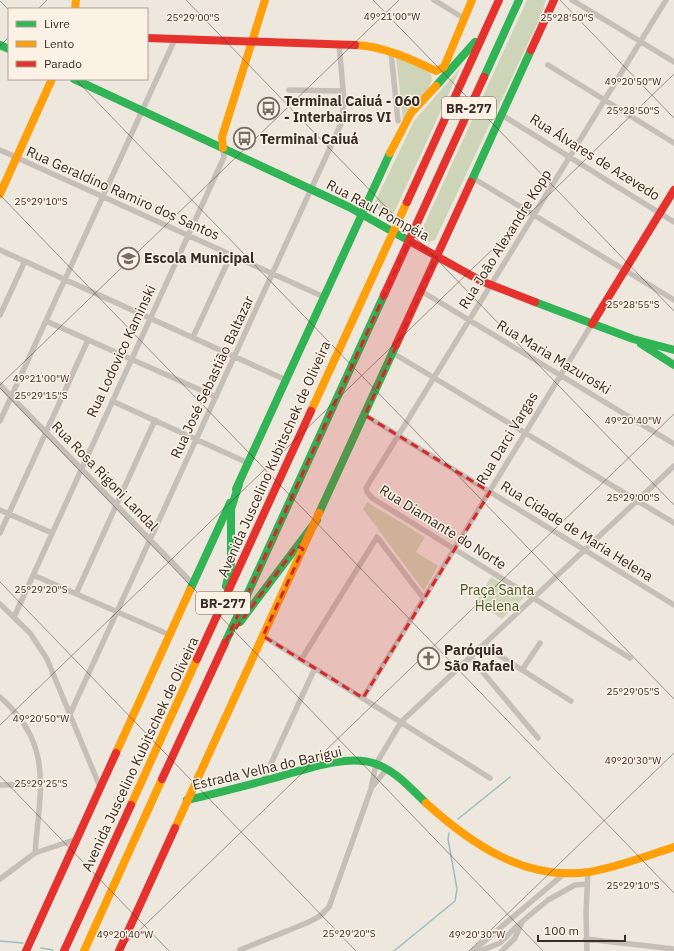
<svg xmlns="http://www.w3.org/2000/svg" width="674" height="951" viewBox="0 0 674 951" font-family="'IBM Plex Sans',sans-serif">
  <rect width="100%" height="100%" fill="#eee7de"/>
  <!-- green -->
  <path fill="#ced4b7" d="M527,0H546L540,18L435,240L429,242L419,236Z
    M396,57C407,61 422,65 430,73C439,84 410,111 403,120Z
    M461,67L392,217L373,206L414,121Z
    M367,502L425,537L416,552L438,566L424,591L363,509Z
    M491,577L524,598L502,619L476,602Z"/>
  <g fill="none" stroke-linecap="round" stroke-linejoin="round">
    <!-- stream -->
    <path stroke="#99bfc0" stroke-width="1.5" d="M458,819L510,777
      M0,941L23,943
      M41,948L53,950
      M394,951L455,901L457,889L448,839L449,833"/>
    <!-- street -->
    <path stroke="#c6bfb8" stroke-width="5.5" d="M434,0L465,19
      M572,0L674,62
      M391,52L398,121
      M548,65L674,143
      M289,90L343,91
      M502,115L674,222
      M0,150L324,297
      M473,178L674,300
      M0,250L286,380
      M421,291L674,444
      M0,315L25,261
      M46,321L216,397
      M193,337L231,255
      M393,353L674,523
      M0,385L193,584
      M112,401L248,463
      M365,415L674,605
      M0,421L175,39
      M0,510L52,533
      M0,533L88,340
      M33,575L170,635
      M76,594L155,420
      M0,604L30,633L47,659L100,787
      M14,617L224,157L223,148
      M263,636L490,778
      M483,645L571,701
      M470,657L538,738
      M630,658L372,498L367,492L366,488L666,0
      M301,660L377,537L424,599
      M522,670L540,643
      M0,697C54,744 40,789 35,853
      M363,698L592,324
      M70,714L341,124L344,100L339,44
      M263,781L315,668
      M0,785L40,784
      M372,787L386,770
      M0,879L35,853L77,839
      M586,939L674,949
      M240,950L309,922L320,916L329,907L371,789L376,764L401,722L674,466
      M473,951L565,873
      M480,951L500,943L518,925L548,900L575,885L587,884
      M502,951L515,938L522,922
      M587,951L586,912L588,872"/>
    <!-- fast -->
    <path stroke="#30b455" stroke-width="8" d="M0,45L9,49
      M484,77L519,0
      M74,79L349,207L413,243
      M436,86L475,42
      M471,182L531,50
      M535,302L633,339L674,350
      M641,344L674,365
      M236,489L390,153
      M319,513L396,345
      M226,586L231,565V509L239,484
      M190,590L230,503
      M240,622L317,520
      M225,643L384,295
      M187,800C214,794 240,787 267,780C296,773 346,752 376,764C396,771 411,789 426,803"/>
    <!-- slow -->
    <path stroke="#ff9f0a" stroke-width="8" d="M75,9L76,0
      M355,45C383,46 411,59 436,71L444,67L472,0
      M223,148L222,137L265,0
      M390,153L411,113L436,86
      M0,194L52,79
      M311,411L407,202
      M116,753L190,590
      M426,803C471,844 525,881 589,872C618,867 646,856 674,847
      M131,805L197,659
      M175,828L319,513
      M84,951L162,779"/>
    <!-- jam -->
    <path stroke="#e5322d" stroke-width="8" d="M147,38L355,45
      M531,50L554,0
      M407,202L499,0
      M413,243L481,281L535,302
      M384,295L484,77
      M592,324L674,190
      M396,345L471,182
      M197,659L311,411
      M162,779L225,643
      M26,951L116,753
      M64,951L131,805
      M119,951L175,828"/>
  </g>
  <!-- marked area -->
  <path fill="#d62828" fill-opacity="0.2" stroke="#d62828" stroke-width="3" stroke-dasharray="8 5" stroke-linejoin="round" d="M409,241L437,257L365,415L490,492L363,698L263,636L303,549L297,546L225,643Z"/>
  <!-- ticks -->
  <path fill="none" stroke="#372c26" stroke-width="1" stroke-opacity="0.45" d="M186,0L674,505M373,0L674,311M560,0L674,118M0,1L9,10M38,9L47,0M0,46L9,37M75,79L674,699M0,195L674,893M0,385L399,0M0,388L543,951M0,582L356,951M0,725L674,74M0,776L169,951M118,951L674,414M469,951L674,753"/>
  <!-- icons -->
  <defs>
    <symbol id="bus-ring" viewBox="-11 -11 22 22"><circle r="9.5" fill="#fbf2e5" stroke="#776d66" stroke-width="1.5"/><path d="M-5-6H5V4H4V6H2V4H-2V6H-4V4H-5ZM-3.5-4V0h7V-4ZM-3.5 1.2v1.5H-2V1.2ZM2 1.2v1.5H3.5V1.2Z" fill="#776d66"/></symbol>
    <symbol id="school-ring" viewBox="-11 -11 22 22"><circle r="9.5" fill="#fbf2e5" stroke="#776d66" stroke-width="1.5"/><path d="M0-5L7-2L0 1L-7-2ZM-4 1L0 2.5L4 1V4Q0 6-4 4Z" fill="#776d66"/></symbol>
    <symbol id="church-ring" viewBox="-11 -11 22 22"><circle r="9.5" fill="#fbf2e5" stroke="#776d66" stroke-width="1.5"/><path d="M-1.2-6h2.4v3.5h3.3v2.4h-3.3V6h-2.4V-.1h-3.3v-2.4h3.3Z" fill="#776d66"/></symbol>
  </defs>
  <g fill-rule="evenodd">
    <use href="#bus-ring" x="256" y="96" width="25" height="25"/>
    <use href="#bus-ring" x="232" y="126" width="25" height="25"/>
    <use href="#school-ring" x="116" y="246" width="25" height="25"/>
    <use href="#church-ring" x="416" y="646" width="25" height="25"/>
  </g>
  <g text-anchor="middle" stroke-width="3" stroke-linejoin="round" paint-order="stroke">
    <!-- shield labels -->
    <g fill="#fbf2e5" stroke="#72675f" stroke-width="1">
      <rect x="442" y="97" width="54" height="22" rx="3"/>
      <rect x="196" y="592" width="54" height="22" rx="3"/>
    </g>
    <g font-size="13" font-weight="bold" fill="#372c26">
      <text x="469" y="113">BR-277</text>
      <text x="223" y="608">BR-277</text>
    </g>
    <!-- poi labels -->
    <g font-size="14" font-weight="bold" fill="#372c26" stroke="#fbf2e5" text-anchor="start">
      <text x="284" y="106">Terminal Caiuá - 060<tspan x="284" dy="16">- Interbairros VI</tspan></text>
      <text x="260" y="144">Terminal Caiuá</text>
      <text x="144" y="263">Escola Municipal</text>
      <text x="444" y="655">Paróquia<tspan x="444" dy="16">São Rafael</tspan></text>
    </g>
    <!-- street labels -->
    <g font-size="14" fill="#372c26" stroke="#fbf2e5">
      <text transform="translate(595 157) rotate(32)" y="5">Rua Álvares de Azevedo</text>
      <text transform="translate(123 193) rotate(24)" y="5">Rua Geraldino Ramiro dos Santos</text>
      <text transform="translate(378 210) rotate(28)" y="5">Rua Raul Pompéia</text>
      <text transform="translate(505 239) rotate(-58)" y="5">Rua João Alexandre Kopp</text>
      <text transform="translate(121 351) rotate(-65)" y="5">Rua Lodovico Kaminski</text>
      <text transform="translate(554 357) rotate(31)" y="5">Rua Maria Mazuroski</text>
      <text transform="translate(212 377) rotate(-65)" y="5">Rua José Sebastião Baltazar</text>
      <text transform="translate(507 438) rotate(-59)" y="5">Rua Darci Vargas</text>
      <text transform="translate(274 459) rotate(-66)" y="5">Avenida Juscelino Kubitschek de Oliveira</text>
      <text transform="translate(105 476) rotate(46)" y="5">Rua Rosa Rigoni Landal</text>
      <text transform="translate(443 527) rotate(32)" y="5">Rua Diamante do Norte</text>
      <text transform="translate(577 531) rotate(32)" y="5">Rua Cidade de Maria Helena</text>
      <text transform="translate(140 754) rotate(-65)" y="5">Avenida Juscelino Kubitschek de Oliveira</text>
      <text transform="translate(267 768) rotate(-13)" y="5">Estrada Velha do Barigui</text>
    </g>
    <!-- park labels -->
    <g font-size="14" fill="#445827" stroke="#fbf2e5">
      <text x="497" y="595">Praça Santa<tspan x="497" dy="16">Helena</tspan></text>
    </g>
  </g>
  <g font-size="10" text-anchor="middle" fill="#372c26" stroke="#fbf2e5" stroke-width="3" stroke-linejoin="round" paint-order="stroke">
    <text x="392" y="20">49°21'00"W</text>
    <text x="193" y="21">25°29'00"S</text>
    <text x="567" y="21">25°28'50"S</text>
    <text x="633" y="85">49°20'50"W</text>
    <text x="633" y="114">25°28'50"S</text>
    <text x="41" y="205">25°29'10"S</text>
    <text x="633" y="308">25°28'55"S</text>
    <text x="41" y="382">49°21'00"W</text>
    <text x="41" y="399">25°29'15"S</text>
    <text x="633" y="424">49°20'40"W</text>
    <text x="633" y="501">25°29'00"S</text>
    <text x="41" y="593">25°29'20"S</text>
    <text x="633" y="695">25°29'05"S</text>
    <text x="41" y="722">49°20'50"W</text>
    <text x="633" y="764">49°20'30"W</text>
    <text x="41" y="787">25°29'25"S</text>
    <text x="633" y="889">25°29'10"S</text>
    <text x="349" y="937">25°29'20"S</text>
    <text x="125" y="938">49°20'40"W</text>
    <text x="477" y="938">49°20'30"W</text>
  </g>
  <!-- legend -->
  <rect x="8" y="8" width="140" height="72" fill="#fbf2e5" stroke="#ada399"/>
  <rect x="16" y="21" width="20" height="6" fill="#30b455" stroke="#ada399"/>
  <text x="44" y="28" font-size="12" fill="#372c26">Livre</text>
  <rect x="16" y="41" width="20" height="6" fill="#ff9f0a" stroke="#ada399"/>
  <text x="44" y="48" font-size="12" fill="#372c26">Lento</text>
  <rect x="16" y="61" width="20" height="6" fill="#e5322d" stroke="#ada399"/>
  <text x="44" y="68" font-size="12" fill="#372c26">Parado</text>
  <!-- scale -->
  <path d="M538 935v6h87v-6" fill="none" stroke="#372c26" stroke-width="2"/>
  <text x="544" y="935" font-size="12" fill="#372c26" stroke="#fbf2e5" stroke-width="3" paint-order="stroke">100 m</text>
</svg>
